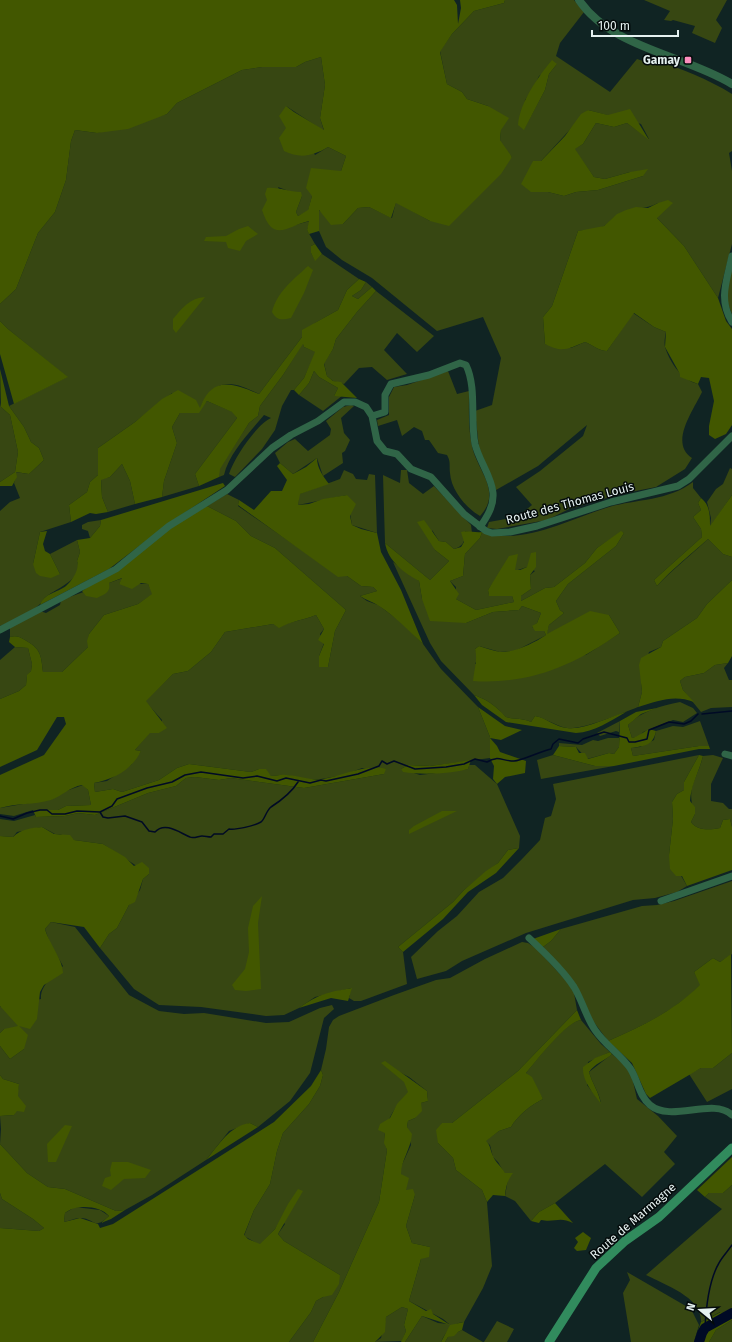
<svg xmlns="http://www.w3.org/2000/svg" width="732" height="1342" viewBox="0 0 732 1342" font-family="'Fira Sans',sans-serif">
  <rect width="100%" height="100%" fill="#102423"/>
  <!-- green -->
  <path fill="#374712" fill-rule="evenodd" d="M505,0H574L584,12L560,43L556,56L610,92L637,59L649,63L655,60C682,69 708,79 732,94V151L729,153L732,171V244L718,298L684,246L657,218L658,203C645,210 632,207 619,214C613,217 609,223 604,226C596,230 586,230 578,231L552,306L543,317L545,344L571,348L585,342C593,345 599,351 607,351L633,313L654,327L666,332C665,336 664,343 665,347C670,363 682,380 698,384L702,392C693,411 669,443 692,458L685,469L656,487L620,494L569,509L547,520L497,529L487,528L489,522L517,517L532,505L516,487L540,471L583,436L587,425L538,466L496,490L479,448L475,411L492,405L501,358L483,317L437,331L372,278L342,260L326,247L319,231L318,210L343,224L358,208L369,207L392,218L396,202L430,221L512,157L502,146L500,140L501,130L488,106L467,99L462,92L447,84L440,51L452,34L474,11L504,3ZM557,64L549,74L545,90L524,129L525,100L534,87L539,76ZM588,110L641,124L649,139L627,123L614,127L596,123L583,144L574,149L594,177L605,179L630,172L643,176L598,190L576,192L564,196L548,192H531L533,161H541Z
    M644,0H727L716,20L722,28L715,43L692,33L695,26L673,20L671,21L664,20L670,11Z
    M321,57L325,85L320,118L324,131L286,106L315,155L328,147L346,156L341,171L312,196L308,211L298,216L296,212L302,196L278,187L295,225L310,221L307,230L315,244L311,246V253L315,260L322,254L359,279L347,290L338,310L315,323L302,337L259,394C243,386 224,377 211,392C206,397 202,401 201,408L207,401L233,412L237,418L195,474L199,486L162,497L164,481L177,443L172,427L180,413H199L172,393L135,422L98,448V475L90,482L87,492L69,505L71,522L40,532L33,564L60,574L50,554L77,540L80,552L77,561C84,579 57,588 47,596C43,598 42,603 39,605C29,614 12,621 0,626V511L10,502L20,498L14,483L16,477L15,472L0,482V403L1,407L10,415L18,452L15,472L29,474L44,460L39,448L31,442L24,427L9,406L67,377L8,329L0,321V304L16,289L38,233L55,212L66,180L71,141L75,130L97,133L167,114L177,103L242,70L262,67H296L305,62Z
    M732,267V314C724,298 727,284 732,267Z
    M366,282L372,287L358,299L352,296L361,290Z
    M376,291L434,336L417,352L397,333L384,350L407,374L387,380L372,367L359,368L344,384L333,381L327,376L324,363L333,349L336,339L357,312Z
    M303,343L304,347L316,352L304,378L294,390H291L282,406L275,430L262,449L235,477L229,474C234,458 257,424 271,418L264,415C250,432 229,453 224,475L219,477V469L249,423L258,416L260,406L283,375Z
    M314,371L319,377L338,388L334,396L343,395L323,411L299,395L309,383Z
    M448,371L457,394L469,391C469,409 468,428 472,446C477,471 503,491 480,516C466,508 451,490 450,473C449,465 451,462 447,455L438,453L429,440H425L422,431L414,427L402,436L397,420L378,426L377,420L389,415V397L394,387L407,385Z
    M351,405L354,406L341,418L344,433L350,440L345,451L342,453L343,463L323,476L317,458L293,474L280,463L275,453L288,442L295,439L308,451L330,435L331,429L326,421L343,407Z
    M122,464L130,481L135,504L108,512L102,497L101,479L110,477Z
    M730,468L732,469V495L710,527L711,518L707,502L716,489L723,484Z
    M344,470L353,474L356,479L367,480L369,474L375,475L377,533L352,525L347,495L298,505L299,494L340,479Z
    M401,470H407L409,483L423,494L434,486L471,525L472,533L465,531C465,541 464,546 454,549L446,542L439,541L432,530L435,550L449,561L430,580L385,543L383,475L400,483Z
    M693,482V488L701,498L698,503L701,510L693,517L701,529L702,537L654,580L657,586C673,569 691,555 708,539L723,554L732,557V580L707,604L697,618L663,641L661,647L649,652L641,683L642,692L638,707C623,713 582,730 567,728C555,726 546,718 535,716L531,722C523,718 515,720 506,717C503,715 502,713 499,710C492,703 483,698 474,695L441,661L430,643L393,562L419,581L422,599L466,623L493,612L519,610L522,606L541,613L537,623L532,627L544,631L546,635L549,625L564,613L560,610L556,601L568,584L616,546L624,533L621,532L597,548L585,563L554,587L545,588L521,601V596L531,589L530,575L535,571L527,567L497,577L488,590L489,595L512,596L514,602L476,610L456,599V587L450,581L463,576L465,554L480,538L482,532C524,546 569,519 609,507C637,499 668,501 693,482ZM609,615L620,633L586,655L475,664L478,657L475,649L479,646L500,652L515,651L566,625Z
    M227,494L239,500L238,506L319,562L347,576L361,586L373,587L377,591L360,596L367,601L378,605L401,622L423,644L441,669L478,707L490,737V758L430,766L408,765L401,769L420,775L468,769L469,765H475L497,784L520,836L519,848L508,850L498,863L464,890L453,902L398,947L403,952L407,984L361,1001H354L349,998L351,988L315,997L299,1008L284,1015L266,1016L201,1007L159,1005L134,989L100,948L109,934L117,928L129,905L140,890L143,879L149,874L103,844L74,840L60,834H55L42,827L17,832L13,837L0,836V819L14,821L35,815L36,817L65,816L78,813L95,815L148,793L176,786L186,778L195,777L219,780L231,778L304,788L384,774L362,768L344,775L321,779H307L286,775L271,776L259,769L251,772L189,764L177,768L159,780L122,792L113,789L95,792L94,783L107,781L131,765L141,751L135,750L150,732L159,733L162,720L145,701L173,674L188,671L211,652L225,632L273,624L279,627C291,621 304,620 316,615L324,629L320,634L324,643L319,656V666L328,667L335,631L346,610L275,548L251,536L236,521L207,506Z
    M101,520L100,526L90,538L88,531L82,529V525L88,522Z
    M123,578L119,584H148L153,594L138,604L104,615L89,634L88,647L62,672H43C41,655 41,649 25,640C20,637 16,635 10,637V627L40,611L46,613L60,605L61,600Z
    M15,647L28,648L32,664L31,671L27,676L26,685L19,691L0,699V660Z
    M728,663L724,668L729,680H732V707L711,708L701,712L683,690L680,681L685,677L704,673L715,665Z
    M680,702L693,708L697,713L683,722L673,720L643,732L640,736L632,738L628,725C641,711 661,706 680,702Z
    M620,721L619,732L616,731L600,736L597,733Z
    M700,721L709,746H699L633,756L631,748L640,747L654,740L656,731L673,726L683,727Z
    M608,738H619V747L614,754L609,753L587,759L576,747L559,746V743L582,745L593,740L598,741Z
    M553,755L595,766H614L541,779L537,760Z
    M699,755L684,782V790L677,794L672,802L673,819L669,855L687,886L677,892L655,898L633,900L526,933L462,961L446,971L417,979L411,957L438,931L457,916L479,892L503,878L523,858L540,840L545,818L551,816L556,799L553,784Z
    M713,755L723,758L711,784V801L723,803L729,809H732V827L730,819L723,820L720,828C710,830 697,831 691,822L695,814C685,787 697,781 703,756Z
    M83,785L88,790L91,805L66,806L58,810H33L14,816L0,814V808L52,799L66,791Z
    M732,881V954L720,962L713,958L694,972L701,985C672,1012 643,1026 608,1041L593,1021L577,988L543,947L551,941L561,929L642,906L657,905L674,901Z
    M51,922L75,927L129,995L159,1011L184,1014L204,1013L266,1023L289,1022L320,1008L332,1005L334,1009L324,1018L310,1073L290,1101L258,1127L250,1123L229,1131L206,1160L152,1195L125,1210L116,1211L65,1189L48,1187L27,1173L0,1144L1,1129L0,1116L14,1115L19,1084L3,1079L0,1075V1046L10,1059L24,1049L4,1029L0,1033V1006L1,1007L41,999C40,985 54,976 63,966L50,943L45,929Z
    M522,942L528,943L536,948L569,984L574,993L577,1010L518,1071L452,1123H442L438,1143L453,1158L456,1170L482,1190L487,1202L492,1266L483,1288L464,1322C452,1323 446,1331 441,1342H405L422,1316L438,1323L449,1324L443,1319L409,1301L421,1259L430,1247L412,1243L406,1226L415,1195L406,1190L401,1174V1167L411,1145L407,1127L408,1121L415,1118L421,1103L428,1101L427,1091L409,1077L382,1063L405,1082L409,1092C394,1107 379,1129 387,1150L379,1202L339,1292L313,1342H289L311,1312L316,1301L323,1297L340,1275L284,1241L278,1234L285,1224L281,1220L275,1229L260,1245L244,1236L254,1210L270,1184L277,1151L283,1133L309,1104L320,1086L323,1075L321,1070L326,1049L329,1027L333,1020L339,1016L394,995L436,980L450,978L485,959Z
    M581,1020L601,1044L610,1052L588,1062L587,1085L601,1103C599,1092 592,1083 589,1072L612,1054L624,1064L632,1077L637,1099L658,1116L677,1136L664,1152L675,1164L642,1197L605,1164L555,1203L539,1212L531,1221L515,1201L505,1196L508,1179L498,1162L493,1157L490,1145L485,1141L499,1131L511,1127C518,1115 531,1105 543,1099L526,1073C537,1060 565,1022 581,1020Z
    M732,1053V1089L707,1102L689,1074L701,1068H713Z
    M732,1185V1308L723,1314L720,1312L701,1322C702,1297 665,1285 646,1275L722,1209L705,1197L709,1193H723Z
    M0,1193L2,1199L33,1219L44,1228L39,1231L0,1228Z
    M75,1207L100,1210L109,1216C93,1231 95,1218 80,1218C75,1218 69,1221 64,1222L65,1213Z
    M627,1272L691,1309L699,1325L694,1342H631L623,1293L630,1280Z
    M402,1307L408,1309L404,1325L406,1331L402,1341L375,1342L381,1338L386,1317Z
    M732,1320V1342H709L716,1330Z
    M497,1321L514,1329L507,1342H484Z
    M462,1330L483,1342H445L448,1337Z"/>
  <!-- forest -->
  <path fill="#425700" d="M0,0H454L457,5L458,24L461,8L460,0H505L504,3L474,11L452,34L440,52L447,84L462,92L467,99L488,106L509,118L501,130L500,140L512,157L501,174L449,226L430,221L396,203L391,218L369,207L358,208L343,224L331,225L319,210V231L309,234L307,230L309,221C287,226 273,244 262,210L267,200L265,194L267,188C279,187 288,192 301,192L302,196L296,212L298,216L308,210L312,196L306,188L311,168L341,171L346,156L328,147C313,156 300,159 284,151L279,138L286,128L279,116L286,106L294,112L324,130L320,118L325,85L321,57L305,62L296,67H262L242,70L177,103L167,114L128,129L97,133L75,130L71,141L66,180L55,212L38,233L16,289L0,304Z
    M552,60L557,64L549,74L545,90L524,130L518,125C520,102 538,77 552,60Z
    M630,109L649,140L627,123L614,127L596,123L583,144L575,149L594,177L605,179L630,172L648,169L643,176L598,190L576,192L564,196L548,192H531L521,184L533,161H541L565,136L581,114L588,110L608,115Z
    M668,200L673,203L657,218L684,246L718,298L726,321L732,329V425L726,434L715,439L709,435V426L714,401L709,378L701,377L698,384L680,377V374L665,347L666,332L654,327L634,313L607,351C599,351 593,345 585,342C568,349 562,353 545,344L543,317L552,306L578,231L604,226L617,214L626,210L636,207L648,208L658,203Z
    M248,226L258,234L246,241L240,251L228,248L226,242L204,241L206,237L226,236L239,229Z
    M315,244L322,254L315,261L311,253V246Z
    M308,266L313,270L304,293L291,318C282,320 277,321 272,312C277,292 293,280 308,266Z
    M359,279L366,282L361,290L352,296L358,299L372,287L376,291L357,312L336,339L333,349L324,364L327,376L333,381L341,382L357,398L334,396L338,388L319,377L314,371L309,383L299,395L294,390L304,378L315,352L304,347L303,344L283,375L260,406L258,416L249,423L220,469L219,477L199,486L195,474L237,418L232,412L207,401L199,413H180L172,427L177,443L164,481L162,497L135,504L130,481L122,464L110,477L101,480L102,497L108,512L96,514L90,513L71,522L69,505L87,492L90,482L98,475V448L135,422L162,399L178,390L196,400L200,408C212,375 233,383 259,394L302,337V330L338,310L347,290Z
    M205,297L176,333L173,329V319C182,308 190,298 205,297Z
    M0,321L8,329L68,377L14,404L0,354Z
    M0,369L9,406L24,427L31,442L39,448L44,460L29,474L16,472L17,477L12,486H0V482L15,472L18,452L10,415L1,407Z
    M317,458C317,468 323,476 329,484L300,494L298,505L309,504L323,499L347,495L356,504L350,516L352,525L361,529L377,533L381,552L401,590L423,644C409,631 396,617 379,606C373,602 366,600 360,596L377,591L373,587L361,586L347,576L338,577L238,505L239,500L254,510L271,491H282L287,480L277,466L280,463L293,474L306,467Z
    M223,483L225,486L172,521L109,569L40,605C44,593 57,593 66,586C72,581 80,569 77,561L80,552L77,540L90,538L100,526L101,520Z
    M732,495V557L723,554L708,539C690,555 672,569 657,586L654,580L702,537L701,529L693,517L701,510L698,503L701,498C710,505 710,515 710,526Z
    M207,506L236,521L251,536L275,548L346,610L335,631L328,667H319V656L324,644L318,640L324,629L316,615C304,620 291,621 279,628L273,624L225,632L211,652L188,671L173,674L146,701L167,728L159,733H150L135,750L141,751C132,770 114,779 94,783L95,792L113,789L122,792L159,780L177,768L189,764L251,772L259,769H266L271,776C276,776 281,774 286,775C299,775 310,781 323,779C342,776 367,763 386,769L384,774L304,788L231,778L219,780L195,777L186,778L176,786L148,793L95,815L78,813L65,816L36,817L33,810H58L66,806L91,805L88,790L82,785C70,787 62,796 51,800C34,805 17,803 0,808V775L44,755L66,724L64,717H57L37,750L0,767V699L19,691L26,685L27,675L31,671L32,664L28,648L15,647L9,642L10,637C16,635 20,637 25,640C41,649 41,655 43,672H62L88,647L87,641L89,634L104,615L138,604L152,594L148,584L141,583L132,589L119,584L122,578L109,583C111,593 104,594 97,598L86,596L82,591L178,523Z
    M424,520L439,541L446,542L454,549L461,547L464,542L461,532C467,530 475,533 482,532L480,538L465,554L463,576L450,581L459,594L456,599L476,610L514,602L512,596H489L488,590L509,556L518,554L515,570H520L527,567L531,553L536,552V567L530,575L531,589L521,596V601L545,588L554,587L585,563L597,548L621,531L624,533L616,546L568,584L556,601L560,610L564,613L549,625L547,634L590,611L609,615L620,633C575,665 529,685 473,681C474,670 478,660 475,649L479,646C486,648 494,651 501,652C516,652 534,643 546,635L544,631H535L532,626L537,623L541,613L522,606L519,610L493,612L466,623L430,621L422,599L419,581C404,573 388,561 385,543L430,580L449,561L435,550L417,522Z
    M47,531L43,544L45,551L50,554L60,574L51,578L40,576L36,573L33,564L40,532Z
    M732,580V656L728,663L715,665L704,673L685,677L680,681L683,690L694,702C674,694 658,701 638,707L642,692L639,665L641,658L661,647L663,641L697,618L707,604Z
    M474,695C483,698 492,703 499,710C502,712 503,715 506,717C515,720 523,718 531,722L535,716C547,718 555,727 567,728C586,730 608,717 626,712C610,721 595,732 576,733L506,722L482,705Z
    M478,707L505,726L522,730L501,740L490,738L497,746L500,752L526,761L525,773L505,777L497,784L493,779L494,766L490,758V737Z
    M657,708L641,714L628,725L632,738C639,736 643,732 649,729L656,731C653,746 644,746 631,748L633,756L699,746H709L710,749H699L614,766H595L553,755L559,746L576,747L579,753H585L588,759L609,753L614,754L619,747L620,721L636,712Z
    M699,755L703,756C699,772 691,785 690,801L695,807V814L691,822C697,831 710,830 720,828L723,820L730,819L732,827V870L687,886L682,876H676L670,869L669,855L673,819L672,802L677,794L684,790V782Z
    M471,760L468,769C452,774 420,775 403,772L401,769L408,765L430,766Z
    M442,811H457L409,834V830L414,826Z
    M42,827L54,834L70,835L74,840L103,844L125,857L134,866L142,862L149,868V874L143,879L135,902L129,905L117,928L109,934L100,948L84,927L51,922L45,929C49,943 63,960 63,973L44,985L40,992L37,1019L30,1029L19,1026L28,1035L24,1049L10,1059L0,1046V1033L4,1029L18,1026L0,1006V836L13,837C21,829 31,828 42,827Z
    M519,848L496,873L468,892L443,919L403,952L398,947L453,902L464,890L486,871L498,863L508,850Z
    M262,896L258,923L261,989L246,991L235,990L232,985L245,969L249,952L248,928L253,906Z
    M561,929L551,941L543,947L533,939Z
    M731,954L732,1053L713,1068H701L650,1098L646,1094L632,1063L608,1041C643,1026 673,1011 700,985L694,972L713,958L720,962Z
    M352,988L348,1001L331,998L299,1008C319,994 328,992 352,988Z
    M577,1010L581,1020C566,1022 537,1060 526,1073L532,1077L543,1099C531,1105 518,1115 511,1127L499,1131L486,1141C491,1146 490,1150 493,1156C495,1162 502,1167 505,1173H513C507,1181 506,1187 505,1196L493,1195L487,1202L482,1190L456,1170L453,1158L438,1143L436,1130L442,1123H452L518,1071Z
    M610,1052L612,1054C606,1060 594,1064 589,1072C592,1083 599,1092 601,1104C593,1093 582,1081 583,1067L595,1058Z
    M385,1061L427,1091L428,1101L421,1103L422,1111L415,1118L408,1121L407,1127L412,1134C411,1149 401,1160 401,1174L409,1178L406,1190L413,1189L415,1195L406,1226L412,1243L430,1247L429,1257L421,1259L409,1301L426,1311L431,1309L433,1314L450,1325L464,1322L462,1330L458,1332L454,1336L448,1337L445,1342H441L450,1325L422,1316L405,1342H401L406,1331L404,1325L408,1309L402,1307L386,1317L385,1332L375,1342H313L339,1292L379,1202L387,1150L384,1143L385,1133L378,1130L380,1124L390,1118L397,1104L408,1092L404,1082L381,1063Z
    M321,1070L323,1075L320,1086L309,1104L283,1133L277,1151L270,1184L254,1210L244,1235L248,1239L260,1244L275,1229L288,1204L298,1189L303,1191L278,1234L284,1241L340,1275L339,1284L332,1295L323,1297L316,1301L311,1312L289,1342H0V1228L39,1231L44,1228L33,1219L2,1199L0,1193V1144L27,1173L48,1187L65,1189L116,1211L125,1210L111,1219L101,1223L109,1216C100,1205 75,1204 65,1213L64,1222L80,1218L98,1224L100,1228L113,1224L274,1122L311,1086Z
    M0,1075L3,1079L19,1084L18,1096L26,1106L24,1112L17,1111L14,1115L0,1116Z
    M250,1123L258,1127L206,1160C219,1145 229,1126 250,1123Z
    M65,1125L72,1126L56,1162H48L47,1144Z
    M732,1157V1185L723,1193H709L705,1197L697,1190Z
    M112,1162H128L151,1170L145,1178L124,1179L111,1190L102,1186L105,1178L111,1176L110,1170Z
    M555,1203L573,1223C559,1216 555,1223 541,1220L539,1223L531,1221L539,1212Z
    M583,1232L591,1238L586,1250L577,1251L574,1248L578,1242L575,1238Z
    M732,1308V1320L716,1330L709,1342H694L701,1322L721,1312L723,1314Z"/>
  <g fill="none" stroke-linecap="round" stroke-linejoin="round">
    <!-- stream -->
    <path stroke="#000a25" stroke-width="1.5" d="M702,714L732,711
      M100,812L103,817L108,818L125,816L142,822L149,831L155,832C165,821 180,833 190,837C193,839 199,836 202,836C205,836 208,837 211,837L214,834H223L229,829C236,830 254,826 261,822C265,819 266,811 271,807C282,800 291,793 298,782
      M0,816L13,819L27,813L40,810H47L52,814H65L77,811L100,812L112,806L117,799L147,788L172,782L185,775L201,772L243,778L257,776L277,781L286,778L310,783L321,780L326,781L358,774L379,766L382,761L387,764L394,761L415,769L446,767L464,764L475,759L487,762C498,755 502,761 514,761C521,761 541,751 551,749L553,744L559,739L578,743L583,739L604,732L627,738L629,742H635L647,739L649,730L669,722L684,724L691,721L698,714
      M705,1328C706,1308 709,1280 719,1263C722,1257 728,1251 732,1245"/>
    <!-- river -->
    <path stroke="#000a25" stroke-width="10" d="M699,1342L702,1333L705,1328L732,1313"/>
    <!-- minor -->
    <path stroke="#306547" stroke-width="7" d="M732,256C727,280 718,299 732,322
      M372,416L385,412V395L391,384L429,375L460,363L466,365C477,388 470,419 475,444C479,461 492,477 493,493C494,506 487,517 480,527
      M0,630L116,569L169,526L227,490L272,448L291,435L318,421L344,402H355L366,407L372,416L377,441L385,451L397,454L411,469L431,477L464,514L486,531L492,533L510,532L537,526L611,502L678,486L689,479L732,436
      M725,754L732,756
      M661,901L732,876
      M529,938C543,951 563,970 574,987C582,1000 586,1017 595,1030C605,1045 620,1054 630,1068C638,1080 639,1096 650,1105C671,1123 713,1097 732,1115"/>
    <!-- tertiary -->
    <path stroke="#306547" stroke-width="8" d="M579,0C611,48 685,55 732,84"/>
    <!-- secondary -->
    <path stroke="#318b5d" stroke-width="9" d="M549,1342L596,1268L625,1241L659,1217L732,1148"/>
  </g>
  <!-- markers -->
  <rect fill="#fd8ebe" stroke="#040b0b" stroke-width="1.5" x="684" y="56" width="8" height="8" rx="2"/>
  <g text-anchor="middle" stroke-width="3" stroke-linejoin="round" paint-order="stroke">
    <!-- poi labels -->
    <g font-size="12" font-weight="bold" fill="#e5f1f0" stroke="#040b0b" text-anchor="end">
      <text x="680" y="64">Gamay</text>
    </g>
    <!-- street labels -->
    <g font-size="12" fill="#e5f1f0" stroke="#040b0b">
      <text transform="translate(570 503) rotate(-15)" y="4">Route des Thomas Louis</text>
      <text transform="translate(633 1221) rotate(-41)" y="4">Route de Marmagne</text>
    </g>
  </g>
  <!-- north arrow -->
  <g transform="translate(700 1310) rotate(288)" stroke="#040b0b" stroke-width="3" paint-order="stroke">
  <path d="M0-3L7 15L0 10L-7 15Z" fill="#e5f1f0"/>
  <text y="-6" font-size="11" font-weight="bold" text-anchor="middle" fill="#e5f1f0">N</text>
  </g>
  <!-- scale -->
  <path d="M592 30v6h86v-6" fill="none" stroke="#e5f1f0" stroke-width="2"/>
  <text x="598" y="30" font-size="12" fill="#e5f1f0" stroke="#040b0b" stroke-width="3" paint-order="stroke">100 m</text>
</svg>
